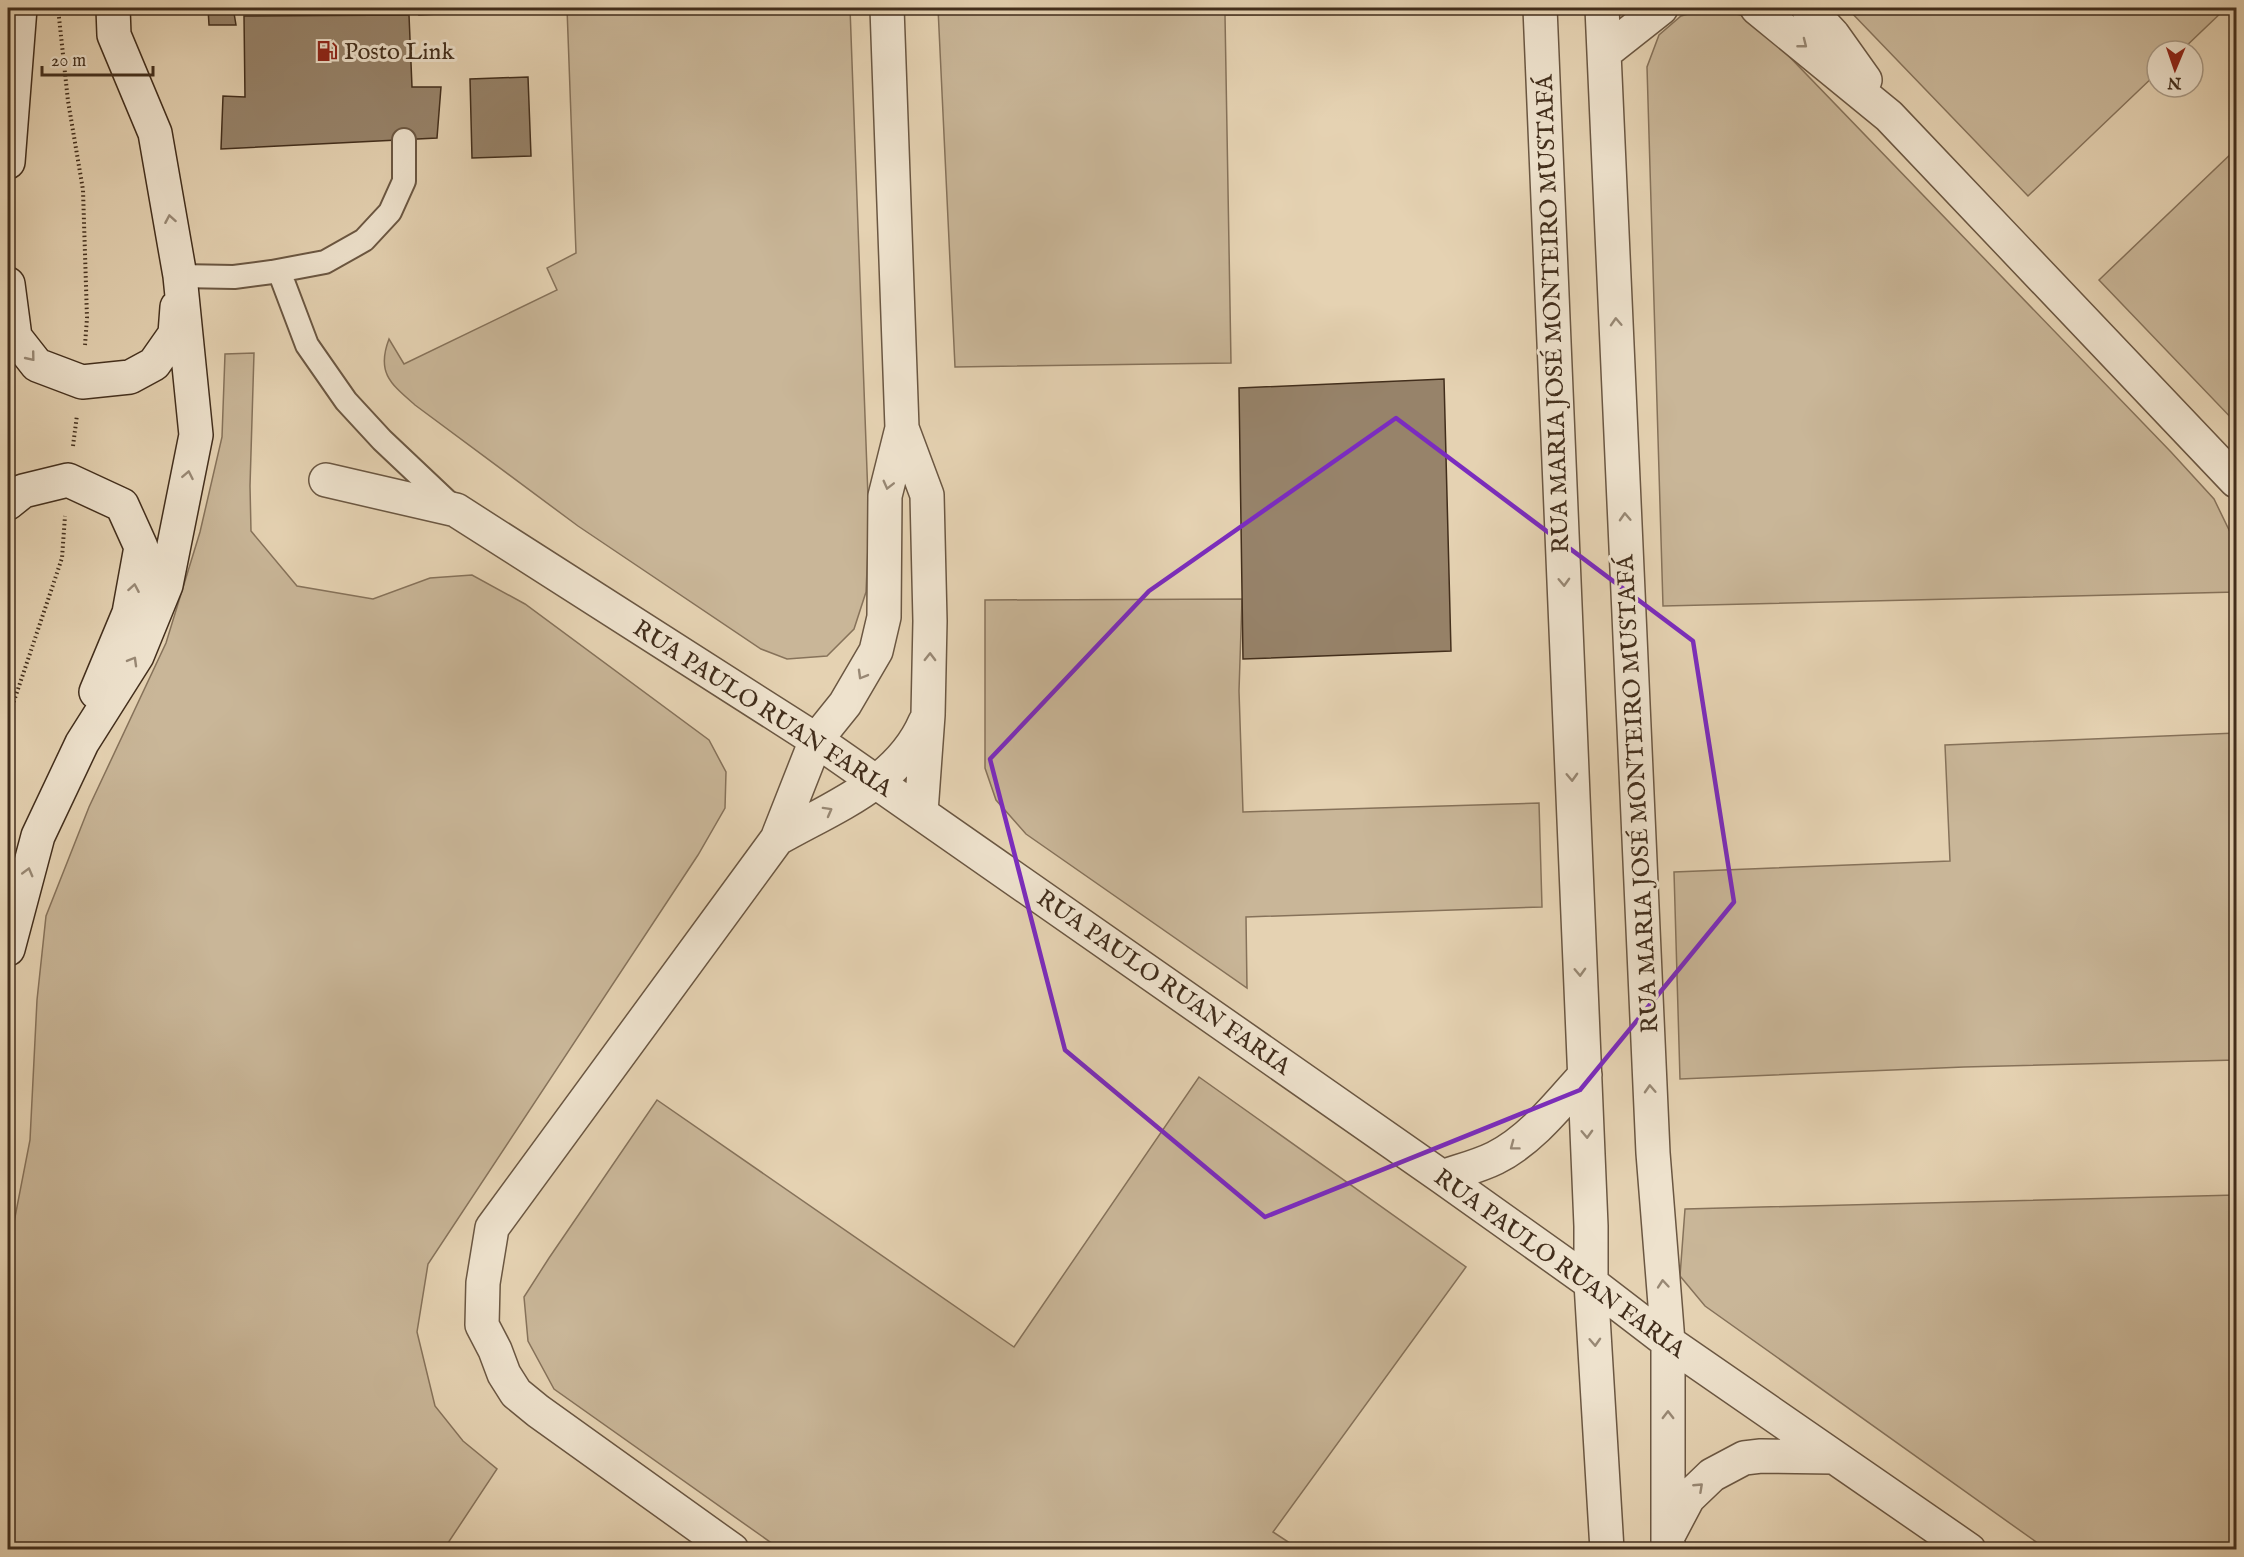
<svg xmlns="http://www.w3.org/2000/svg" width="2244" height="1557" viewBox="0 0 2244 1557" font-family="'IM FELL English',serif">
  <rect width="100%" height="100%" fill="#e5d2b2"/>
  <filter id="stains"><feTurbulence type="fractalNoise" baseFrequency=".00333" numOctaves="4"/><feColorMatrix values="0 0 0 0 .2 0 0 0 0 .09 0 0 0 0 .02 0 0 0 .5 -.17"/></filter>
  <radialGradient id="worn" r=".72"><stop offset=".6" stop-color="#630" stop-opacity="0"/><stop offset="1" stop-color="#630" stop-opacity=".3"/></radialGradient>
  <!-- green -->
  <path fill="#c9b698" stroke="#86725a" stroke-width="1.5" d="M567,8H850L869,525L866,592L854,629L827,656L787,659L761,649L578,526L415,405C391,384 376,373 389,339L404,364L557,290L547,268L576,253Z
    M938,8H1510V13L1225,15L1231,363L955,367Z
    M1710,8H1717L1753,19L2171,452L2214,499L2231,534L2236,592L1663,606L1647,67L1659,35L1681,16Z
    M1847,8H2226L2181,51H2157V73L2028,196Z
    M2236,149V423L2099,280Z
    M254,353L250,486L251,531L297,586L373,599L430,578L472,575L525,604L709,740L726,772L725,808L698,855L428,1264L417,1332L435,1406L463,1441L497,1469L444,1549H8V1253L30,1140L37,1000L46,916L89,807L166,643L200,532L222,437L225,354Z
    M1242,599L1239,691L1243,812L1539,803L1542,907L1246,917L1247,988L1026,834L996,800L985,768V600Z
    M2236,733V1060L1964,1067L1680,1079L1674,872L1950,861L1945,745Z
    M1199,1077L1466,1267L1273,1532L1299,1549H780L554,1389L528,1341L524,1297L549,1258L657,1100L1014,1347Z
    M2236,1195V1549H2046L1705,1306L1680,1276L1685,1209Z"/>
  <!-- building -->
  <path fill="#97836a" stroke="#422e1c" stroke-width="1.5" d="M208,8H361L234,13L236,25H209Z
    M420,8H480V12L419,15Z
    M409,15L412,87H441L437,138L221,149L223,96L245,97L244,16Z
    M528,77L531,156L472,158L470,79Z
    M1444,379L1451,651L1243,659L1239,388Z"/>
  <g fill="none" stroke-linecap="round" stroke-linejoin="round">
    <defs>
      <path id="lane" d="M279,271L307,345L346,401L382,440L455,509
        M180,276L234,277L272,272L325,262L364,240L390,212L404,181V140"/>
      <path id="street" d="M1540,8L1591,1226V1283L1607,1550
        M1602,8L1653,1153L1668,1342V1550
        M1757,8L1889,116L2236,481
        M1808,8L1833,35L1865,80
        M1604,53L1661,8
        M902,428L927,495L930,621L928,715L921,812
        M326,480L456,510L816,740L1442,1177L1591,1283L1668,1342L1969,1550
        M777,839C831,808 899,783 925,722
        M1442,1177C1459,1171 1479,1166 1495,1158C1531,1140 1558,1105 1585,1075
        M1669,1534L1688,1498L1712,1475L1744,1458L1761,1456L1833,1457
        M732,1550L538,1411L516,1393L504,1374L495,1350L482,1325L483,1283L492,1228L777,839L816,740L845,704L876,651L884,617L885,496L902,428L887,8"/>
      <path id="secondary" d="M8,162L20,8
        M8,284L15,337L37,365L82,382L130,377L154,364L175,334L177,307
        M8,503L23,491L68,480L122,505L141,547L129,613L96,692
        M8,949L38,836L82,743L137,656L166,585L196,435L180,276L155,133L114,35L113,8"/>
    </defs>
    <!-- lane casing -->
    <use href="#lane" stroke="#6b5742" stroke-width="26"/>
    <!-- street casing -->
    <use href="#street" stroke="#6b5742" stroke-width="36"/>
    <!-- secondary casing -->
    <use href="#secondary" stroke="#422e1c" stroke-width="36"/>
    <!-- path -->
    <path stroke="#422e1c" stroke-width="4" stroke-dasharray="1.5 3" stroke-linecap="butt" d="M58,8L68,101L83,190L87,318L85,345
      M73,446L77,415
      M8,719L62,558L65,516"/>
    <!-- lane -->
    <use href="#lane" stroke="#eee2cd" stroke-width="22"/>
    <!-- street -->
    <use href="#street" stroke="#eee2cd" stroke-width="33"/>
    <!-- secondary -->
    <use href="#secondary" stroke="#eee2cd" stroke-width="33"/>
  </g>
  <!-- one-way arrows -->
  <defs><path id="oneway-chevron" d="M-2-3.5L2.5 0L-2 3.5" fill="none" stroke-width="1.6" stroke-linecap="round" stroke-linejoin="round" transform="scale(1.5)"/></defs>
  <g stroke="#988874">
    <use href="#oneway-chevron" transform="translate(1803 44) rotate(38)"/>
    <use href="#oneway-chevron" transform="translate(170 219) rotate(-100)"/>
    <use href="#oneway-chevron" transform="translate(1616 322) rotate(-93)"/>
    <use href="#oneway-chevron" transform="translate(31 357) rotate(51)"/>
    <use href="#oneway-chevron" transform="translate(188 475) rotate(-79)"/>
    <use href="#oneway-chevron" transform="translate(888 485) rotate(104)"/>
    <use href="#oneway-chevron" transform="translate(1625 517) rotate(-93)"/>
    <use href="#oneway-chevron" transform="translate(1564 582) rotate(88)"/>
    <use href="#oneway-chevron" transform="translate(134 588) rotate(-80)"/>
    <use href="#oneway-chevron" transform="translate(930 657) rotate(-89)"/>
    <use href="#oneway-chevron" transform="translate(133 661) rotate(-60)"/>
    <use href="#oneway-chevron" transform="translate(862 675) rotate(120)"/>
    <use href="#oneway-chevron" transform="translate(1572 777) rotate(88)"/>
    <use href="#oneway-chevron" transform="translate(828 811) rotate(-29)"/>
    <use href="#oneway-chevron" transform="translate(28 872) rotate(-75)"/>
    <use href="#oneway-chevron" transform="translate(1580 972) rotate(88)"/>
    <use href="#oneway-chevron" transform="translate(1650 1089) rotate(-93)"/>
    <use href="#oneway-chevron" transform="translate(1587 1134) rotate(88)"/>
    <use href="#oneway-chevron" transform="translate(1514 1146) rotate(143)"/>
    <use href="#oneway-chevron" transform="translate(1663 1284) rotate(-95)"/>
    <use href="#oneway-chevron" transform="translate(1595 1342) rotate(87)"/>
    <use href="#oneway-chevron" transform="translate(1668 1415) rotate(-90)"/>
    <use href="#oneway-chevron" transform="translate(1699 1487) rotate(-43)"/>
  </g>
  <!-- marked area -->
  <path fill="none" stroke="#7b2cbf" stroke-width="4.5" stroke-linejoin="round" d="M1396,418L1693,641L1734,902L1580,1090L1265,1217L1065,1050L990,759L1149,591Z"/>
  <!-- icons -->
  <defs>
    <symbol id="fuel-bare" viewBox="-9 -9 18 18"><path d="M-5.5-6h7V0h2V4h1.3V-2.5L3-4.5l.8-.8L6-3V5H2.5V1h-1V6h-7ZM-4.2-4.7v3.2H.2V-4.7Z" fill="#8f2418" stroke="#eee2cd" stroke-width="2.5" paint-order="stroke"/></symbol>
  </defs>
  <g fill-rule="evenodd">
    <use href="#fuel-bare" x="312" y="36" width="30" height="30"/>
  </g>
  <g text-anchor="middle" stroke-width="6" stroke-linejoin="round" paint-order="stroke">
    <!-- poi labels -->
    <g font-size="24" fill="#422e1c" stroke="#eee2cd" text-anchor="start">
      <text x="344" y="59">Posto Link</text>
    </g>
    <!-- street labels -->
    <g font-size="24" fill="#422e1c" stroke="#eee2cd">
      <text transform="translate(1552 314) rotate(-92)" y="8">RUA MARIA JOSÉ MONTEIRO MUSTAFÁ</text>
      <text transform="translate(763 708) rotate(33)" y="8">RUA PAULO RUAN FARIA</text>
      <text transform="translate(1637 794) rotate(-93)" y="8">RUA MARIA JOSÉ MONTEIRO MUSTAFÁ</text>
      <text transform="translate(1164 982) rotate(35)" y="8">RUA PAULO RUAN FARIA</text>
      <text transform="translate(1560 1263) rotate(36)" y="8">RUA PAULO RUAN FARIA</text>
    </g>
  </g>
  <!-- margin -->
  <rect width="2244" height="1557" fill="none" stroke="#e5d2b2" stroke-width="30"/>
  <rect x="9" y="9" width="2226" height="1539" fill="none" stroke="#422e1c" stroke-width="3"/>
  <rect x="15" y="15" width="2214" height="1527" fill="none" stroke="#422e1c" stroke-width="1.5"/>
  <!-- north arrow -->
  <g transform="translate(2175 69) rotate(182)"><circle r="28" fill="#eee2cd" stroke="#a99a86" stroke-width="1.5"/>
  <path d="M0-4.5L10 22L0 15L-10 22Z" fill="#8f2418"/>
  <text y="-9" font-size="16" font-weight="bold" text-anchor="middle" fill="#422e1c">N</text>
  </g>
  <!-- scale -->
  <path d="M42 66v9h111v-9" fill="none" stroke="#422e1c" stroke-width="3"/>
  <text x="51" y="66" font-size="18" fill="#422e1c" stroke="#eee2cd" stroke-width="4.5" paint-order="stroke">20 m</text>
  <rect width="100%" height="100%" filter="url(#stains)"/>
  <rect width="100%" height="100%" fill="url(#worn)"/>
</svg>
